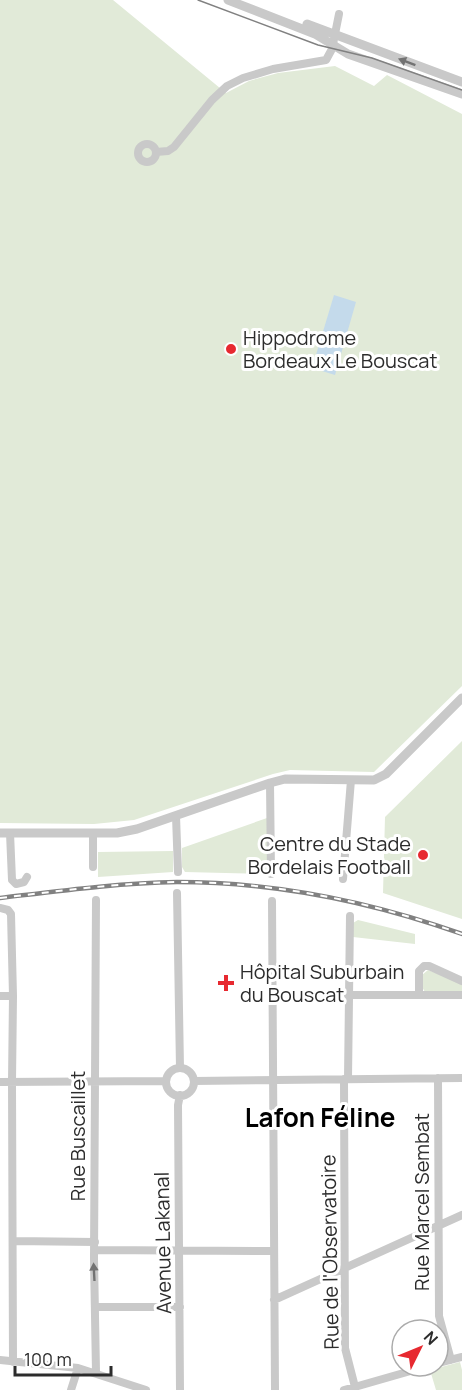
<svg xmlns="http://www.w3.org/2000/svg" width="462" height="1390" viewBox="0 0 462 1390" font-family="Manrope,sans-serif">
  <rect width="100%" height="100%" fill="#fff"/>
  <!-- green -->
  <path fill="#e1ead8" d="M0,0H113L226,93L249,81L278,73L335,66L374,86L387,75L462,114V686L374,772L290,770L273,774L134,820L94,824L0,823Z
    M462,741V919L383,893L385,817Z
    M267,818V874L185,872L182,867V848Z
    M173,851V872L98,877V852Z
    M358,920L415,934V944L353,937V923Z
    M428,970L462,983V992H425L422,987V975Z
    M460,1362L462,1370V1390H436L430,1370Z"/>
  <!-- water -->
  <path fill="#c4daeb" d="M334,295L356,302L335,375L312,368Z"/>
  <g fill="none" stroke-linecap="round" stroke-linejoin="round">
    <!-- minor -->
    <path stroke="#c9c9c9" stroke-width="8" d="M138 153a9 9 0 1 1 18 0a9 9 0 1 1-18 0Z
      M156,152L168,151L174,147L212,100L227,86L243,78L273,69L326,60L332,49L339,14
      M270,783L271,874
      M176,816L178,872
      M10,833L12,880L16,884L24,882L27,877
      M93,834V867
      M343,879L351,780
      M177,893L180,1068
      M272,901L275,1390
      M0,908L8,910L11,914L13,996L12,1082L13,1362
      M348,995H462
      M419,995V971L424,966H429L462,981
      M0,996H13
      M166 1082a14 14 0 1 1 28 0a14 14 0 1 1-28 0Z
      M438,1078L439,1316L451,1360
      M344,1079L345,1348L355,1387
      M348,1079L350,916
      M194,1081L462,1078
      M0,1082L166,1081
      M14,1241L95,1242
      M95,1250L274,1251
      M274,1300L462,1215
      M96,1307H180
      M0,1360L78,1368L146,1390
      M438,1363L462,1357
      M96,1372L94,1259L96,900
      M71,1390L78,1368
      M180,1390L178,1105L180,1095
      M344,1390L428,1366"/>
    <!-- tertiary -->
    <path stroke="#c9c9c9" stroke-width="9" d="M228,0L315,34L348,54L462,94
      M307,24L462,82
      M0,833H117L137,829L270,783L285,779L374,780L386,774L462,698"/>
    <!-- tram -->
    <path stroke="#818181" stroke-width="1.5" d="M198,0L318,45L372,58L462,90"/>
    <defs>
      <path id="rail" d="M0,898C59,891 118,883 177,882C275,882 369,901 462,934"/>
    </defs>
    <!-- rail casing -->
    <use href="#rail" stroke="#818181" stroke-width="4.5"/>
    <!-- rail -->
    <use href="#rail" stroke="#fff" stroke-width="2" stroke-dasharray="7" stroke-linecap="butt"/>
  </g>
  <!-- one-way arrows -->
  <defs><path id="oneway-solid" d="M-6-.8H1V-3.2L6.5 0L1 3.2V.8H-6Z" transform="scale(1.5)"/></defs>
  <g fill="#737373">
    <use href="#oneway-solid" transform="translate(407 62) rotate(-159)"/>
    <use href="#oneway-solid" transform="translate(94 1272) rotate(-93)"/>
  </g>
  <!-- markers -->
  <g fill="#e72930" stroke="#fff" stroke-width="2">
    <circle cx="231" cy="349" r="6"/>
    <circle cx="423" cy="855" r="6"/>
    <path d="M223 974h6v6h6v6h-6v6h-6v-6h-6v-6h6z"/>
  </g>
  <g text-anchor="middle" stroke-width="6" stroke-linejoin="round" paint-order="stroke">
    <!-- poi labels -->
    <g font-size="20" fill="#2c2c2c" stroke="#fff" text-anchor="start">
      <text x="243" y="345">Hippodrome<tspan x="243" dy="23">Bordeaux Le Bouscat</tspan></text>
      <text x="411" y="851" text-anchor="end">Centre du Stade<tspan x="411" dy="23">Bordelais Football</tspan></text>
      <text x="240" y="979">Hôpital Suburbain<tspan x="240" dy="23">du Bouscat</tspan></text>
    </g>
    <!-- street labels -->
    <g font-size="20" fill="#2c2c2c" stroke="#fff">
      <text transform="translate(78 1136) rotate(-90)" y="7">Rue Buscaillet</text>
      <text transform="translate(422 1202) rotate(-90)" y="7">Rue Marcel Sembat</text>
      <text transform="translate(163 1243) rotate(-91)" y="7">Avenue Lakanal</text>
      <text transform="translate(330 1252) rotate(-91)" y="7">Rue de l'Observatoire</text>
    </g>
    <!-- district labels -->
    <g font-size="26" font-weight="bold" fill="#000" stroke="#fff">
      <text x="320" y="1127">Lafon Féline</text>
    </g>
  </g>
  <!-- north arrow -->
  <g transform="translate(420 1348) rotate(47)"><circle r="28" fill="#ffffff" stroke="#ababab" stroke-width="1.5"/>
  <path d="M0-4.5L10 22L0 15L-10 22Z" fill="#e72930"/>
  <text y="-9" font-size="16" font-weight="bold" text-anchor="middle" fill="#2c2c2c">N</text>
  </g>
  <!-- scale -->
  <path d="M15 1366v9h96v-9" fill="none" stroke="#2c2c2c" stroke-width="3"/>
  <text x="24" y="1366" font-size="18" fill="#2c2c2c" stroke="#ffffff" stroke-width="4.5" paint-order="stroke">100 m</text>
</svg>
